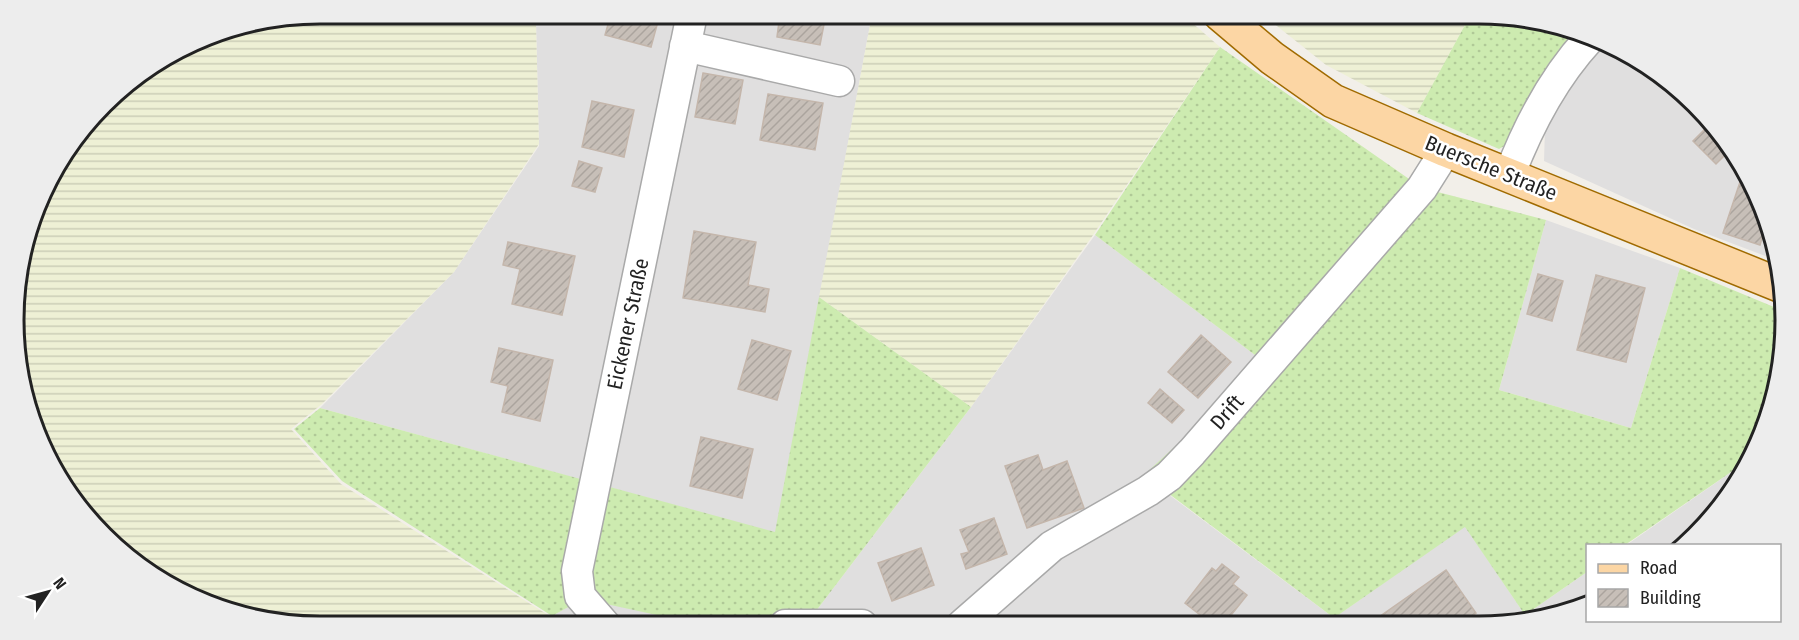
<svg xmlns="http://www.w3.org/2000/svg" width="1799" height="640" viewBox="0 0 1799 640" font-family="'Fira Sans Condensed',sans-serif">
  <defs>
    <pattern id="farmland-rules" width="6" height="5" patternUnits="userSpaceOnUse" patternTransform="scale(1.5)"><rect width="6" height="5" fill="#eef0d5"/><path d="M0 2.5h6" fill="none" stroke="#ccceb7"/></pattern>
    <pattern id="grass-dots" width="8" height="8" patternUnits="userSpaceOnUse" patternTransform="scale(1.5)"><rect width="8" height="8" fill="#cdebb0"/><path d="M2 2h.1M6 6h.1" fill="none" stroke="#b0c997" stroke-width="1.8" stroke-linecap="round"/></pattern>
    <pattern id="building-hatch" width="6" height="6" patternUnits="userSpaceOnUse" patternTransform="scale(1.5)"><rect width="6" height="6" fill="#c7bfb8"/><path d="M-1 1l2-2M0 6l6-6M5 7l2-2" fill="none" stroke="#aba49e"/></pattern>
  </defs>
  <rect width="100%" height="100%" fill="#f2efe9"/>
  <!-- residential -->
  <path fill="#e0dfdf" d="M531,14H872L776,533L320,408L454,272L539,146L536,23Z
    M1603,46L1665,77L1744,166L1776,260L1694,229L1544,161L1545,129L1590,57Z
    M1546,220L1680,268L1631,428L1499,390Z
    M1095,235L1259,358L1182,440L1144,476L1334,618L1465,526L1525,615L1587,572V603L1519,624L535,626L583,598L816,611L971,407Z
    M1750,459L1744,474L1685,545L1625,546Z"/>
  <!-- farmland -->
  <path fill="url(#farmland-rules)" d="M320,14H531L536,23L539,144L454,272L322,404L291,429L341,484L548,615L530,626H320L241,616L149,575L65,491L24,399L16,280L45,184L118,90L203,37Z
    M872,14H1182L1220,47L1091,238L971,407L819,297Z
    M1262,14H1471L1417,113L1326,65Z"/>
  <!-- grass -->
  <path fill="url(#grass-dots)" d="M1471,14L1558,24L1577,33L1549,63L1509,143L1499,149L1417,113Z
    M1220,47L1422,188L1546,220L1499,390L1631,428L1680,268L1781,310L1775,399L1750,459L1625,545L1588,546L1587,572L1525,615L1465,527L1334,618L1144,475L1182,440L1259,358L1095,235Z
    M819,297L971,407L816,611L689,622L583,599L552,616L342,481L294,429L320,408L775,532Z"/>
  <!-- building -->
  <path fill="url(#building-hatch)" stroke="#c4b6ab" stroke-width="1.5" d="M611,14H660L651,47L605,35Z
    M780,14H826L820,45L777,37Z
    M703,73L743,80L735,124L695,117Z
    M768,94L823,103L815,150L760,140Z
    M592,101L634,110L624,157L582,147Z
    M1708,126L1730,150L1716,164L1693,141Z
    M579,161L602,168L595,192L572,186Z
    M1740,182L1751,186L1765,228L1760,245L1723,233Z
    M694,231L756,242L748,285L769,289L765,312L683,298Z
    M508,242L575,256L562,315L512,304L520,269L503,265Z
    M1538,274L1563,281L1552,321L1527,314Z
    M1596,275L1645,288L1626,362L1577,350Z
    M1201,335L1231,362L1198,398L1168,372Z
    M752,340L791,351L777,400L738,389Z
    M499,348L553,360L540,421L502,412L508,386L491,382Z
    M1160,389L1184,410L1172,423L1148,403Z
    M701,437L753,449L742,498L690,486Z
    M1038,455L1043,470L1067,461L1084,508L1027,528L1005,466Z
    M994,518L1007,554L966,569L961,554L969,552L960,530Z
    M921,548L934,585L892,601L878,563Z
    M1222,564L1239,577L1233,584L1247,595L1224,624L1213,625L1185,603L1212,568L1216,571Z
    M1446,570L1476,613L1461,624H1384L1379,617Z"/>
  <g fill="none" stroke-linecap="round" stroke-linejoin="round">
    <defs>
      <path id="minor" d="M685,46L839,81
        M1509,176C1528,126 1553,78 1589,39
        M785,625H862
        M962,625L1052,546L1148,491L1169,476L1192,452L1422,188L1446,150
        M606,626L580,596L577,571L692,14"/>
      <path id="major" d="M1220,14L1272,58L1333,101L1446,150L1782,286"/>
    </defs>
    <!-- minor casing -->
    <use href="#minor" stroke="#a9a9a9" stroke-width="33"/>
    <!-- major casing -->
    <use href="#major" stroke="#a06b00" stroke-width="36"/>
    <!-- minor -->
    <use href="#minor" stroke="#fff" stroke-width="30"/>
    <!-- major -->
    <use href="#major" stroke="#fcd6a4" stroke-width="33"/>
  </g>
  <g text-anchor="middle" stroke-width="5" stroke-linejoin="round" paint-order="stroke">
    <!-- street labels -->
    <g font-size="21" fill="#222" stroke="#fff">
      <text transform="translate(1491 168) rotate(22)" y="7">Buersche Straße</text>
      <text transform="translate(628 324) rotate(-78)" y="7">Eickener Straße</text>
      <text transform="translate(1227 412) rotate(-49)" y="7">Drift</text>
    </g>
  </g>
  <!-- crop -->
  <path d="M0 0H1799V640H0ZM320 24H1479A296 296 0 0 1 1775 320V320A296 296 0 0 1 1479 616H320A296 296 0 0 1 24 320V320A296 296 0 0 1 320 24Z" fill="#ededed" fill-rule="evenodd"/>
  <path fill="none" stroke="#222" stroke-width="3" d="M320 24H1479A296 296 0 0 1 1775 320V320A296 296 0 0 1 1479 616H320A296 296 0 0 1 24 320V320A296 296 0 0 1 320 24Z"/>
  <!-- legend -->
  <rect x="1586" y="544" width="195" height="78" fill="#ffffff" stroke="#a7a7a7" stroke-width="1.5"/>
  <rect x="1598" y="564" width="30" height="9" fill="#fcd6a4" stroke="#a7a7a7" stroke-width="1.5"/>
  <text x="1640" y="574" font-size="18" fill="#222222">Road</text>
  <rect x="1598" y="589" width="30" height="18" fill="url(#building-hatch)" stroke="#a7a7a7" stroke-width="1.5"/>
  <text x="1640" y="604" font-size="18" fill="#222222">Building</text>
  <!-- north arrow -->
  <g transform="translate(48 592) rotate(54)" stroke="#ffffff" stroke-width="4.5" paint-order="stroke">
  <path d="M0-4.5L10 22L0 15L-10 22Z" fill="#222222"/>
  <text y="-9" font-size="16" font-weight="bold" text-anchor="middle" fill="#222222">N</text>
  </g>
</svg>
